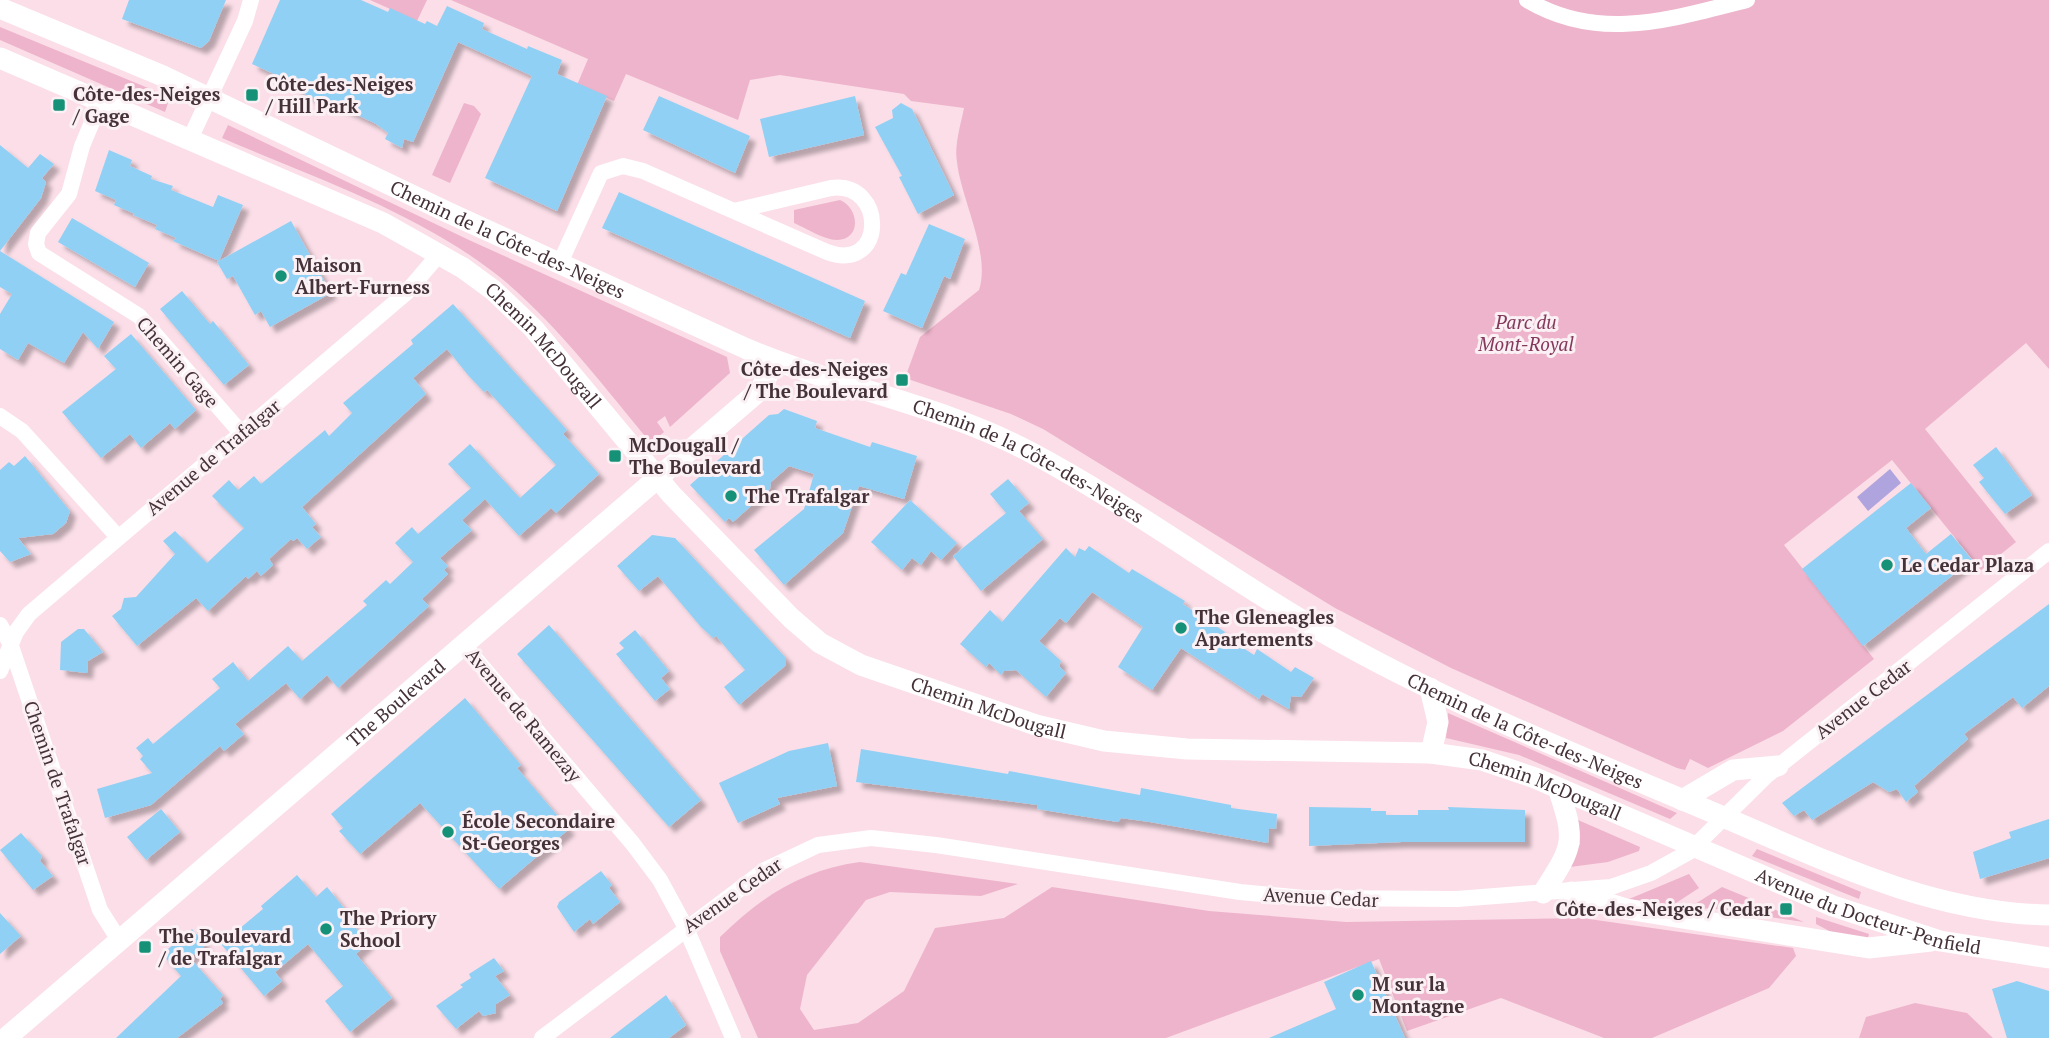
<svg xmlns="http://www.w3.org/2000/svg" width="2049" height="1038" viewBox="0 0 2049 1038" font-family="'PT Serif',serif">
  <defs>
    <filter id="shadow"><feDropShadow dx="6" dy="6" stdDeviation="2" flood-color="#0004"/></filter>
  </defs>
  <rect width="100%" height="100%" fill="#fbdee8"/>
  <!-- green -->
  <path fill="#eeb4cb" d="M370,0H427L417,21Z
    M451,0H2049V369L2026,343L1925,429L2016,542L1981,570L1892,460L1784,545L1874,659L1783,731L1708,768L1690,759L1685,770L1677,768L1451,668L1335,608L1043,429L1011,414L905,378L920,337L979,290C991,254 961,199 957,162C954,145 961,124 964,108L911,101L904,94L780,75L750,80L738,120L626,74L614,101L577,85L588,59Z
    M0,27L170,97L165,112L0,40Z
    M464,103L474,106L481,114L450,183L432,175Z
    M228,125L469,240L727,357L730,373L670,427L665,416L657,422L664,432L651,443C604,387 558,325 501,278C420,213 317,179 222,138Z
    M840,200C859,208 862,239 837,240C824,240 806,228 794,223V210Z
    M1448,713L1677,813L1670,819L1519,755L1446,738Z
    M1578,820L1640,847L1639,851L1608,862L1570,867L1580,844Z
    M1757,849L1861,892L1859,899L1752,856Z
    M860,862L1018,884L981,896L890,892L866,900L807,975L800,1009L814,1030L858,1023L904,991L935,928L1004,918L1052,887L1209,911L1346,922L1582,918L1793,948L1796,956L1769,988L1652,1038H1604L1501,998L1407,1031L1379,959L1166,1038H758L720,951V937C762,896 802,870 860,862Z
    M1689,874L1699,888L1676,903L1674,907L1629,899Z
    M1722,887L1751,899L1749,904L1762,910L1764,905L1804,922L1710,908L1693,910L1695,904Z
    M1816,917L1869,934L1867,941L1837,935L1816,924Z
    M1915,1003L1967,1013L1993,1038H1859L1866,1017Z"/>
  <!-- water -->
  <path fill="#b0a4de" d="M1890,469L1901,483L1868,511L1857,497Z"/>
  <!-- building -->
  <path fill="#90d0f4" filter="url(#shadow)" d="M129,0H226L209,41L201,48L122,19Z
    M280,0H361L388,12L390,8L425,24L427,21L437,26L447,6L484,23L482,29L527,49L528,46L562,60L557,74L607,96L557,211L485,178L532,76L458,42L413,142L404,139L402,148L385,139L388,133L376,124L322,98L321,101L295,90L298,85L252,64Z
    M659,96L750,136L735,173L643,130Z
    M855,96L864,135L769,157L760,119Z
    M901,103L912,109L954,195L918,214L899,177L902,176L875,127L893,118L892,110Z
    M0,145L28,168L40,154L54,164L42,178L46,182L41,198L0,251L114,322L98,349L83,332L64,363L28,343L18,360L0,349V314L12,294L0,287Z
    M109,150L132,160L130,166L152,176L151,179L173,186L171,190L213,207L218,195L243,205L219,261L173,241L176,238L155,229L157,225L133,215L135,214L114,205L116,200L95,191Z
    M619,192L865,301L850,338L602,228Z
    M72,218L149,263L135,287L58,242Z
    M291,221L331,293L270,327L261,311L255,315L233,276L227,279L217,262Z
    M929,224L965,239L950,279L944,276L922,328L883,311L901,273L906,275Z
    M182,291L210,324L213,321L249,365L224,385L160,309Z
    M453,304L567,430L563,434L599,474L556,513L551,508L519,536L485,499L462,520L472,530L440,558L448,566L444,570L448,574L422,599L429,606L338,688L327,675L300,699L286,683L235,724L244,734L224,751L220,746L151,805L105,818L97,789L152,773L140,759L143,756L136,748L148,738L153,744L220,688L212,679L233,662L248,681L288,646L302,661L367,605L363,601L386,580L390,584L413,562L395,543L412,527L418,534L471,488L448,464L470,444L520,498L556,465L487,390L484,392L468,375L447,349L413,378L426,394L302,507L316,524L312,527L321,537L307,549L297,538L293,541L291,539L269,559L273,565L261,576L257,571L248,579L246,576L208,611L196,598L137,646L112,616L121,609L124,598L136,597L175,554L163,541L175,531L207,563L244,528L212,496L229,480L238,490L254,476L261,484L325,430L329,436L352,413L343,403L413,344L411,340Z
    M131,334L196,410L175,429L170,423L141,448L130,434L101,458L62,412L116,369L104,356Z
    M784,409L817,421L815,428L870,447L872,442L917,456L904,499L859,486L843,533L784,585L754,550L804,509L814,474L789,466L771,482L770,489L733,522L729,518L725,522L690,485L769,415L778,414Z
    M1996,447L2032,495L2005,514L1979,482L1984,478L1973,465Z
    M25,456L70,511L66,523L53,534L18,538L31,554L10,562L0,551V470L9,462L14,466Z
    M1008,479L1029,503L1019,511L1043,539L981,591L953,556L1006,513L990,494Z
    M1911,483L1931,508L1906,528L1926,554L1951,534L1972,560L1863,646L1802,569Z
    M910,500L957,543L941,560L931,551L921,565L912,558L902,570L871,542Z
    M652,535L675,538L786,658V665L739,705L724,687L745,670L716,636L713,638L701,627L658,576L639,591L617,566Z
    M1089,546L1129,573L1132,569L1185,601L1183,604L1225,632L1223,635L1254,655L1257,649L1291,672L1295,667L1314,678L1301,697L1291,696L1289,709L1262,694L1259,699L1181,648L1152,690L1118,667L1143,627L1092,592L1066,623L1060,618L1039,641L1061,661L1059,666L1066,673L1046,697L1016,670L1004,671L1001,675L989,663L986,667L960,644L990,610L1002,622L1066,548L1075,557L1079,548L1085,551Z
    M2049,604V686L2022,708L2013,697L1964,734L1968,739L1914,786L1918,792L1906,802L1897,789L1889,792L1873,782L1812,820L1804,810L1794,816L1782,803Z
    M549,625L701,800L669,827L517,654Z
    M78,629H84L103,652L88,661L87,673L60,670L61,642Z
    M635,630L669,671L661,678L670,689L655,701L616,654L624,648L619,643Z
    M465,698L521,765L517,768L569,829L499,889L420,803L360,854L339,831L343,828L331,814Z
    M828,743L837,786L777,798L780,804L738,823L719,783L789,751Z
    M861,749L1008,774L1009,771L1140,795L1141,788L1231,805V808L1277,814L1276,829L1269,828L1268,843L1150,822L1121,818L1118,822L1037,809L1038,805L856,782Z
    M1309,807L1371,808V811H1386V815H1418V810H1449L1448,807L1525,810V842H1401L1309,846Z
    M161,809L180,832L146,860L127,837Z
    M2049,819V858L1980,879L1973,852L2011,838L2009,832Z
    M21,833L42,856L40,861L53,876L33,890L0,850Z
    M601,871L612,885L609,888L620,902L593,924L590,919L574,932L557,907L559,902Z
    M297,875L316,897L327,887L353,919L350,921L368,943L356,954L392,998L350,1032L325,1001L343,986L308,944L275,972L282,981L264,996L221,944L263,909L261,906Z
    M0,913L21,936L0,954Z
    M192,929L206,945L190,958L223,995L220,999L223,1003L177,1038H116L181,976L162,954Z
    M494,958L504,971L495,976L510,995L496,1004V1013L483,1016L479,1011L456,1029L436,1006L463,987L460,985L471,978L469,974Z
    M1371,961L1405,1038H1269L1336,1009L1324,982Z
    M2017,981L2049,991V1038H2007L1992,989Z
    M666,995L686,1025L669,1038H610Z"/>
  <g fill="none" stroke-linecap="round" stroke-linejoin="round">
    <!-- street -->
    <path stroke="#fff" stroke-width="16" d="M1527,0C1599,43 1671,19 1747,0
      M101,101L82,146L69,194L38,233L36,244L39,253L139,316L242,434
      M190,139L245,21L251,0
      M560,263L601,173L623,166L643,171L827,252C886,274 887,181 831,188L734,211
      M0,416L22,431L118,537
      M0,625L10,643L100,910L119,940
      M463,644L633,844L660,880L686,928L733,1038
      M0,671L16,632L29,614L406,293L440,253
      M542,1038L765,870L818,845L871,838L936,845L1240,892L1304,898L1457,899L1611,887L1651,873L1689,852L1766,776L2049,551"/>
    <!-- secondary -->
    <g stroke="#fff" stroke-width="21">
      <path id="s1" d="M0,8L163,76L447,212L747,349C839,388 942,405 1030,452C1132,506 1224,576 1324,633C1452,706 1592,761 1728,819C1831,863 1934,913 2049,915"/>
      <path id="s2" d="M0,58L383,223L463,268L493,290L533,328L671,494L791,618L820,643L861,665L1036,725L1104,741L1187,749L1431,753L1482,760L1535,778L1833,906L1940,941L2049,958"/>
      <path d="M1430,688L1438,722L1431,753"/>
      <path d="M1682,800L1733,770L1778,766"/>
      <path d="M1572,892L1626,909L1869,948L1931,941"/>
      <path d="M1543,893C1574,845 1576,842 1558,788"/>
      <path id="s3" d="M6,1038L760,390L775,361"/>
    </g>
  </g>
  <!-- markers -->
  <g fill="#149177" stroke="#fbf1f5" stroke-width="2.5">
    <rect x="245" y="88" width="14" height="14" rx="3.5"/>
    <rect x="52" y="98" width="14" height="14" rx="3.5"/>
    <circle cx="281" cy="276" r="7"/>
    <rect x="895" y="373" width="14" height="14" rx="3.5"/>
    <rect x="608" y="449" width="14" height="14" rx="3.5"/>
    <circle cx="731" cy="496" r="7"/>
    <circle cx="1887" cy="565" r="7"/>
    <circle cx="1181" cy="628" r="7"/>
    <circle cx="448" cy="832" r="7"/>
    <rect x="1779" y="902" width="14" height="14" rx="3.5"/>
    <circle cx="326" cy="929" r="7"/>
    <rect x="138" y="940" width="14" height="14" rx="3.5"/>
    <circle cx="1358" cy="995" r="7"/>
  </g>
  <g text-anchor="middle" stroke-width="6" stroke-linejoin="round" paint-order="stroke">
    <!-- poi labels -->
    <g font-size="19" font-weight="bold" fill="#453239" stroke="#fbf1f5" text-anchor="start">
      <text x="266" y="91">Côte-des-Neiges<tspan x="266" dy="22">/ Hill Park</tspan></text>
      <text x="73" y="101">Côte-des-Neiges<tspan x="73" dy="22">/ Gage</tspan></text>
      <text x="295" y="272">Maison<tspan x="295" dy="22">Albert-Furness</tspan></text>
      <text x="888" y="376" text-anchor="end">Côte-des-Neiges<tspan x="888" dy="22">/ The Boulevard</tspan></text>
      <text x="629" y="452">McDougall /<tspan x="629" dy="22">The Boulevard</tspan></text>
      <text x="745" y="503">The Trafalgar</text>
      <text x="1901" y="572">Le Cedar Plaza</text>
      <text x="1195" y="624">The Gleneagles<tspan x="1195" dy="22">Apartements</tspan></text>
      <text x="462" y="828">École Secondaire<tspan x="462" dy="22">St-Georges</tspan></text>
      <text x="1772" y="916" text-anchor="end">Côte-des-Neiges / Cedar</text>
      <text x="340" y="925">The Priory<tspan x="340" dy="22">School</tspan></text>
      <text x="159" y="943">The Boulevard<tspan x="159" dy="22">/ de Trafalgar</tspan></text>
      <text x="1372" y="991">M sur la<tspan x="1372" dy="22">Montagne</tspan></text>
    </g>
    <!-- street labels -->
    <g font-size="19" fill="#453239" stroke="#fbf1f5">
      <text dy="7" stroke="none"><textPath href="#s1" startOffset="558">Chemin de la Côte-des-Neiges</textPath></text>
      <text dy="7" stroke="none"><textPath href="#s2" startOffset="621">Chemin McDougall</textPath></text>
      <text transform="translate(178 362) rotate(49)" y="7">Chemin Gage</text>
      <text transform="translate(213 457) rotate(-40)" y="7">Avenue de Trafalgar</text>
      <text dy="7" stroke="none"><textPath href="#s1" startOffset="1125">Chemin de la Côte-des-Neiges</textPath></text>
      <text transform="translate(1863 699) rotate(-38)" y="7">Avenue Cedar</text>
      <text dy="7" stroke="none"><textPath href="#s3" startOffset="514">The Boulevard</textPath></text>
      <text dy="7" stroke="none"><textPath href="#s2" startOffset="1209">Chemin McDougall</textPath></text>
      <text transform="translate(524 715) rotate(50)" y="7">Avenue de Ramezay</text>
      <text dy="7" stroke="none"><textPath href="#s1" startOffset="1692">Chemin de la Côte-des-Neiges</textPath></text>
      <text transform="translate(58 783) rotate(71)" y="7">Chemin de Trafalgar</text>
      <text dy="7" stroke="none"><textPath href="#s2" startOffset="1776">Chemin McDougall</textPath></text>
      <text transform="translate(732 895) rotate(-35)" y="7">Avenue Cedar</text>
      <text transform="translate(1321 897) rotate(3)" y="7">Avenue Cedar</text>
      <text dy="7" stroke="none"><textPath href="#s2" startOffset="2124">Avenue du Docteur-Penfield</textPath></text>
    </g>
    <!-- park labels -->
    <g font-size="19" font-style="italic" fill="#84385b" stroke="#fbf1f5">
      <text x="1526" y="329">Parc du<tspan x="1526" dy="22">Mont-Royal</tspan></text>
    </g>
  </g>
</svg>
